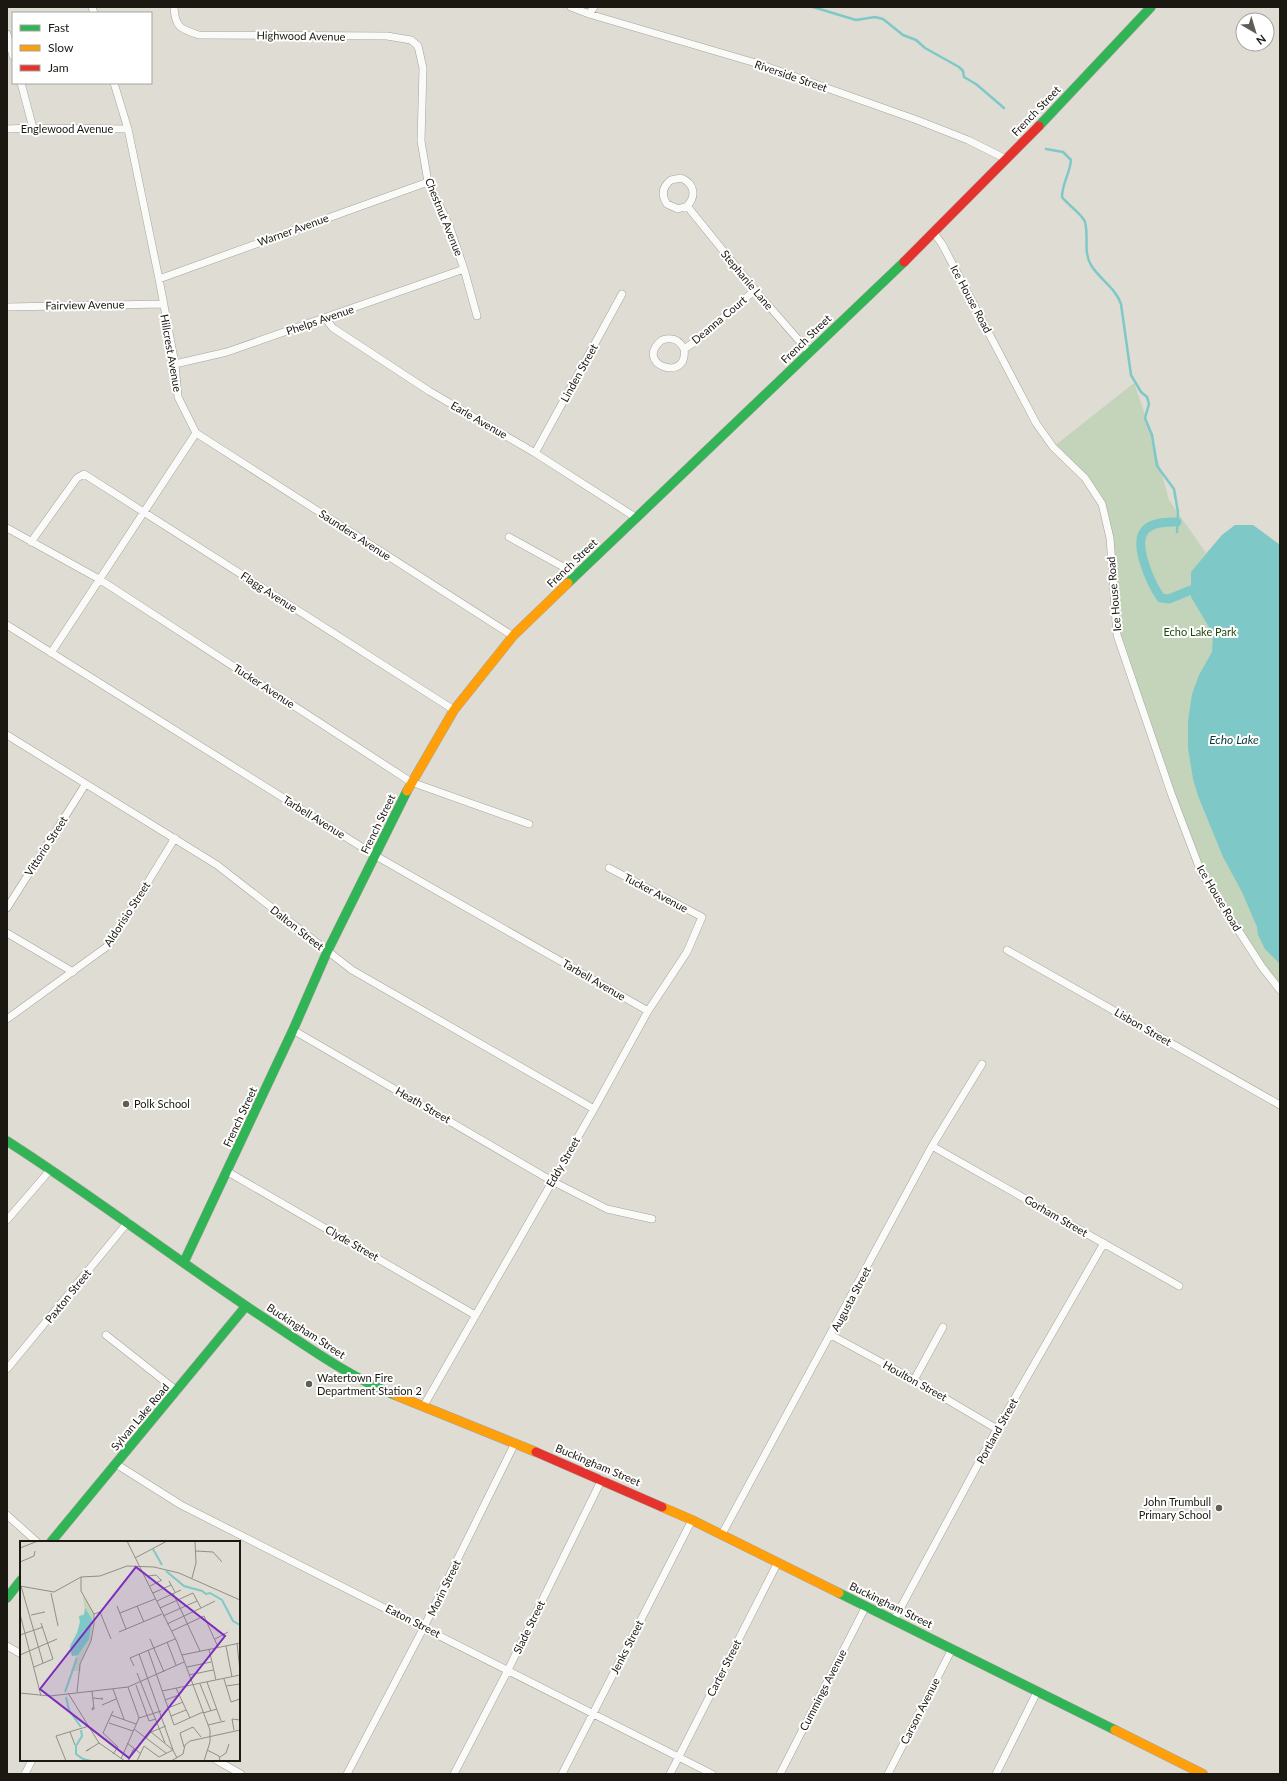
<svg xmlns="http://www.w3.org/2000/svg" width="1287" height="1781" viewBox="0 0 1287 1781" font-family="Lato,sans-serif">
  <rect width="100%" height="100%" fill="#dfdcd3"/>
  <!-- green -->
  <path fill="#c4d4ba" d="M1134,383L1147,420L1169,500L1206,553L1222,535L1235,525H1253L1280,545V990L1201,872L1117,635L1110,538L1102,504L1085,478L1053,447Z"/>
  <!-- water -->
  <path fill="#7ec9c8" d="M1235,525H1253L1280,545V964L1265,949L1258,935L1257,927L1242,892L1223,857L1198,796L1193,779L1188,748V721L1192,694L1199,675L1212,652L1213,634L1191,597V572L1222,535Z"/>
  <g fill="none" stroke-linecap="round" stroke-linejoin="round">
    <!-- stream -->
    <path stroke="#7ec9c8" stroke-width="2.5" d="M813,7L856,20L875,17L883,19L903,35L916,40L925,48L959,67L963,71L964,77L976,84L1004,108
      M1046,149L1063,152L1071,160C1070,173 1062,184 1062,197C1067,204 1083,215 1085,222C1089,236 1083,252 1091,265C1100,280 1115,287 1121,304L1131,375L1141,392L1147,397L1149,404L1145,418L1152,435L1157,466L1174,489L1178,512L1177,532"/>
    <!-- canal -->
    <path stroke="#7ec9c8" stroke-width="9" d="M1177,522C1147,521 1134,530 1144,562C1148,575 1153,587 1161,598L1169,599L1191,590"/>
    <defs>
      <path id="street" d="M92,7L94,13
        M174,7C175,27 180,29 199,35L387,36L411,40L418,46L423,68L421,141L428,182L449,225L464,269L477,316
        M571,7L589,14L759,64L917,120L968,140L1006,159
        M589,14L594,7
        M7,34L13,56
        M21,83L33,128
        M7,129L33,128L128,129
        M687,206C697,196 694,183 681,178L671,180C662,187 661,195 667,204L678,209L687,206L755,290L809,352
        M934,233L942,244L1036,423L1053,447L1085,478L1102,504L1110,538L1117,635L1171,793L1201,872L1262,967L1280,990
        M159,279L428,182
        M7,307L163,304
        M325,318L333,328L429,391L535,453L635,517
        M684,349C689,384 632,364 662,340C672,337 679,339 684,349L696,341L755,290
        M175,364L227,352L464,269
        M196,433L513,636
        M535,453L622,294
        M7,528L99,579L411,782L529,824
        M509,537L567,569L576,577
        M31,542L77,478L84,474L454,710
        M7,625L376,856L648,1011
        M51,653L196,433L178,397L175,364L159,279L128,129L114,83
        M7,735L217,865L352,970L594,1109
        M7,908L85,785
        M7,933L73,972
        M1007,950L1280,1105
        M7,1019L109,945L175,838
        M293,1030L552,1181L607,1209L652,1219
        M932,1146L1179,1286
        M228,1172L475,1315
        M7,1220L51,1169
        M106,1335L177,1391
        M831,1335L914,1380L997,1429
        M7,1369L128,1222
        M914,1380L943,1327
        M423,1407L594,1109L648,1011L687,952L702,917L609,868
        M116,1464L181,1505L712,1774
        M7,1515L37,1542
        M722,1534L932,1146L982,1064
        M894,1620L997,1429L1104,1243
        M7,1646L21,1654
        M216,1760L241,1774
        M25,1774L32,1760
        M347,1774L424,1627L515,1443
        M454,1774L508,1670L602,1479
        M562,1774L692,1520
        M670,1774L778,1562
        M780,1774L866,1606
        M888,1774L952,1649
        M996,1774L1037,1692"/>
      <path id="fast" d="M1039,126L1151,7
        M568,583L904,262
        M7,1141C96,1198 179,1262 267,1320C308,1347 349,1377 395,1395
        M184,1262L293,1030L327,952L407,791
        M51,1542L246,1306
        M839,1593L1115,1730
        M7,1598L21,1580"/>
      <path id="slow" d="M407,791L454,710L513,636L568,583
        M395,1395L536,1452
        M662,1507L692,1520L839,1593
        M1115,1730L1203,1774"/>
      <path id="jam" d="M904,262L1039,126
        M536,1452L662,1507"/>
    </defs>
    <!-- street casing -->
    <use href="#street" stroke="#a5a39b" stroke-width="8"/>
    <!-- fast casing -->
    <use href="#fast" stroke="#a5a39b" stroke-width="10"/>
    <!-- slow casing -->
    <use href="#slow" stroke="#a5a39b" stroke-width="10"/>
    <!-- jam casing -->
    <use href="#jam" stroke="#a5a39b" stroke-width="10"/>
    <!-- street -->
    <use href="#street" stroke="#fafaf8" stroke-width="7"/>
    <!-- fast -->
    <use href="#fast" stroke="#30b455" stroke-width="9"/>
    <!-- slow -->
    <use href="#slow" stroke="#ff9f0a" stroke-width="9"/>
    <!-- jam -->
    <use href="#jam" stroke="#e5322d" stroke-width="9"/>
  </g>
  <!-- markers -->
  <g fill="#5f5d55" stroke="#fff" stroke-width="1.5">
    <circle cx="126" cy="1104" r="4"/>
    <circle cx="309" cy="1384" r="4"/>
    <circle cx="1219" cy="1508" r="4"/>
  </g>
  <g text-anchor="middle" stroke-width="4" stroke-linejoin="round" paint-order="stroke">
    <!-- street labels -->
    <g font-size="11" fill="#1a1811" stroke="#fff">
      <text transform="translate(301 36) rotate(1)" y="4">Highwood Avenue</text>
      <text transform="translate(791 76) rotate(19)" y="4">Riverside Street</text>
      <text transform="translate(1036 111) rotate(-46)" y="4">French Street</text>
      <text x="67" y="133">Englewood Avenue</text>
      <text transform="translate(444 217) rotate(68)" y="4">Chestnut Avenue</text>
      <text transform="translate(293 230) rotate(-20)" y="4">Warner Avenue</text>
      <text transform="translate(747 280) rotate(50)" y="4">Stephanie Lane</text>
      <text transform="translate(971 299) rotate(62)" y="4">Ice House Road</text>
      <text transform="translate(85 305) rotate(-1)" y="4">Fairview Avenue</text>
      <text transform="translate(320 320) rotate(-19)" y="4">Phelps Avenue</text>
      <text transform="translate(719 320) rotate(-40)" y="4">Deanna Court</text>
      <text transform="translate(806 339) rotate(-44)" y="4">French Street</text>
      <text transform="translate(171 353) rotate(80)" y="4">Hillcrest Avenue</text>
      <text transform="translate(579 373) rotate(-61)" y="4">Linden Street</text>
      <text transform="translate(479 420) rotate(30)" y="4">Earle Avenue</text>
      <text transform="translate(355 535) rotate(33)" y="4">Saunders Avenue</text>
      <text transform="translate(572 563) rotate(-44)" y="4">French Street</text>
      <text transform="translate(269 592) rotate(33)" y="4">Flagg Avenue</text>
      <text transform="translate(1114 594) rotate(-95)" y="4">Ice House Road</text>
      <text transform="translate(264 686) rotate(33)" y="4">Tucker Avenue</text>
      <text transform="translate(314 817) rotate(32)" y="4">Tarbell Avenue</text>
      <text transform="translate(378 824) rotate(-64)" y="4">French Street</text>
      <text transform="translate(46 846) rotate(-57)" y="4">Vittorio Street</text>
      <text transform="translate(656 893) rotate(28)" y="4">Tucker Avenue</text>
      <text transform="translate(1219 898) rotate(59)" y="4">Ice House Road</text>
      <text transform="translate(127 914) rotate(-57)" y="4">Aldorisio Street</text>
      <text transform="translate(297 928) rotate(38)" y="4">Dalton Street</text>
      <text transform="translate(594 980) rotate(30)" y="4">Tarbell Avenue</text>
      <text transform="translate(1143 1027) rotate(30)" y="4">Lisbon Street</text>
      <text transform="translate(423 1105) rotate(30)" y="4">Heath Street</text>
      <text transform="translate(240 1117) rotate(-65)" y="4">French Street</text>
      <text transform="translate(563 1162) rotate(-60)" y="4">Eddy Street</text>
      <text transform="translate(1056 1216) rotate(30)" y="4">Gorham Street</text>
      <text transform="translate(352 1243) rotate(30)" y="4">Clyde Street</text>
      <text transform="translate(68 1296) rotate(-51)" y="4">Paxton Street</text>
      <text transform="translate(851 1299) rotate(-62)" y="4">Augusta Street</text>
      <text transform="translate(306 1331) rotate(33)" y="4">Buckingham Street</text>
      <text transform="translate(915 1381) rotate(29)" y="4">Houlton Street</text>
      <text transform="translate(140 1417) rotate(-50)" y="4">Sylvan Lake Road</text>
      <text transform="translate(997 1431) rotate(-61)" y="4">Portland Street</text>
      <text transform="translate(598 1465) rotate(23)" y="4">Buckingham Street</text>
      <text transform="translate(444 1588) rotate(-64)" y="4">Morin Street</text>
      <text transform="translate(891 1605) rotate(26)" y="4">Buckingham Street</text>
      <text transform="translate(413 1621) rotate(27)" y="4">Eaton Street</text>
      <text transform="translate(529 1627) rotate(-64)" y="4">Slade Street</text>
      <text transform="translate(627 1647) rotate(-63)" y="4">Jenks Street</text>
      <text transform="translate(724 1668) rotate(-63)" y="4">Carter Street</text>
      <text transform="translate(823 1690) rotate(-63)" y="4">Cummings Avenue</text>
      <text transform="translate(920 1711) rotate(-63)" y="4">Carson Avenue</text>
    </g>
    <!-- park labels -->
    <g font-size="11" fill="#1d4a0c" stroke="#fff">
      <text x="1200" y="636">Echo Lake Park</text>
    </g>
    <!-- poi labels -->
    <g font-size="11" fill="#1a1811" stroke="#fff" text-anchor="start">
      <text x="134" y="1108">Polk School</text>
      <text x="317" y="1382">Watertown Fire<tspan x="317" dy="13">Department Station 2</tspan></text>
      <text x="1211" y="1506" text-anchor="end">John Trumbull<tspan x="1211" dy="13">Primary School</tspan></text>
    </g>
    <!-- water labels -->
    <g font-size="12" font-style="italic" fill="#063b3c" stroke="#fff">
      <text x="1234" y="744">Echo Lake</text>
    </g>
  </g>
  <!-- overview -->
  <g transform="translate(20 1541)">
    <rect width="220" height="220" fill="#dfdcd3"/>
    <path d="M63,54L74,73L71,100L61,121V130H51L56,115L51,114L50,105L57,92L60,81L59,75L65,72Z" fill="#c4d4ba"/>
    <path d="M65,67L72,78L69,98L58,114L52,115L50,105L57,92L60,81L59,75L64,74Z" fill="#7ec9c8"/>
    <path fill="none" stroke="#7ec9c8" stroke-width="2" d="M133,8L142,24M146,30L164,45L182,50L186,53L190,52L202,59L213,80L220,84M45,151L57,117M46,156L49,169L61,186M61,189L62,195L56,205V213L63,218L71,220"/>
    <path fill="none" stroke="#908e85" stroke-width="1" d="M107,0L157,101L190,189V201L184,220M0,7L18,0M176,10L193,11L202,21M115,17L147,0M0,21L14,15L15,10M128,35L136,34L141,39M172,37L176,22L175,0M149,40L155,51M0,45L34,51L61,36L80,35L107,25L134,26L159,32L220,59M1,45L23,122M130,45L142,39M31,52L38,85M133,52L151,44M153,52L180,110M137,60L161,49M97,65L106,88M117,65L124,81M140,67L173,52L181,67L147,83M181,67L195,60M100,72L135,58M0,73L21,155M74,73L80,71L91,98M11,74L25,71M143,75L177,60M152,90L184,75L198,106M99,91L142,73M0,94L23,86M130,98L144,131M195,98L208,91M147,101L156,124M217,102L220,130M206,105L212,136M189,108L196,139M128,109L154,184L183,171M119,113L153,209M0,114L37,98M162,114L220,102M114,125L110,117L155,98M14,126L33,118L21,82M167,126L191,121M117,132L145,202M169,134L193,129M204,138L211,161L220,158M187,141L201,180M180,143L191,170M116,144L129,180L136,178M206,145L220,143M108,146L119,177M156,147L170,177M93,148L104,178M72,150L74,168L72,169L73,166M142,150L220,134M57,151L60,123L71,100L74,83V73L61,50V36M0,152L30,155L108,146L164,121M48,152L79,202L105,220M73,157L83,158L81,157M145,159L159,154M82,164L96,158M148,167L163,161M93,170L83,192L98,206L93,213M183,172L197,168M91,174L116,183M151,175L166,169M89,182L113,190M188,184L205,180M114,188L146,212M214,189L212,178L220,179M50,191L55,204M131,191L153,209L157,217M126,197L131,191L146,185M107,202L120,212M164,206L160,192L173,186L181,196M70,208L66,210L79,202M187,209L199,215L200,220M200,216L206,212L209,203M101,218L119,177L141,170M46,220L36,195L69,185M108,220L114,207M117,220L124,205L139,216L153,209M151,220L163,213L165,204L170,200L220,189"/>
    <path fill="#7b2cbf" fill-opacity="0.15" stroke="#7b2cbf" stroke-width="2" d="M116,26L205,95L109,217L20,148Z"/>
    <rect width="220" height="220" fill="none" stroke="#1a1811" stroke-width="2"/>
  </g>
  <!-- border -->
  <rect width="1287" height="1781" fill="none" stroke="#1a1811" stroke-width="16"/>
  <!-- legend -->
  <rect x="12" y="12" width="140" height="72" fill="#ffffff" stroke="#a3a3a0"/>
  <rect x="20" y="25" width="20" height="6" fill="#30b455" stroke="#a3a3a0"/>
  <text x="48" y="32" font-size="12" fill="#1a1811">Fast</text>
  <rect x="20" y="45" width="20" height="6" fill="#ff9f0a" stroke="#a3a3a0"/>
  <text x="48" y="52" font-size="12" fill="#1a1811">Slow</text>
  <rect x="20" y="65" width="20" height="6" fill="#e5322d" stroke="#a3a3a0"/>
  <text x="48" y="72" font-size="12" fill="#1a1811">Jam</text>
  <!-- north arrow -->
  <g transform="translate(1255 32) rotate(142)"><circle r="19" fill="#ffffff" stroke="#a3a3a0"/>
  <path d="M0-3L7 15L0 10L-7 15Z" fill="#5f5d55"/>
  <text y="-6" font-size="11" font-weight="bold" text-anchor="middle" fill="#1a1811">N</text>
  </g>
</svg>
